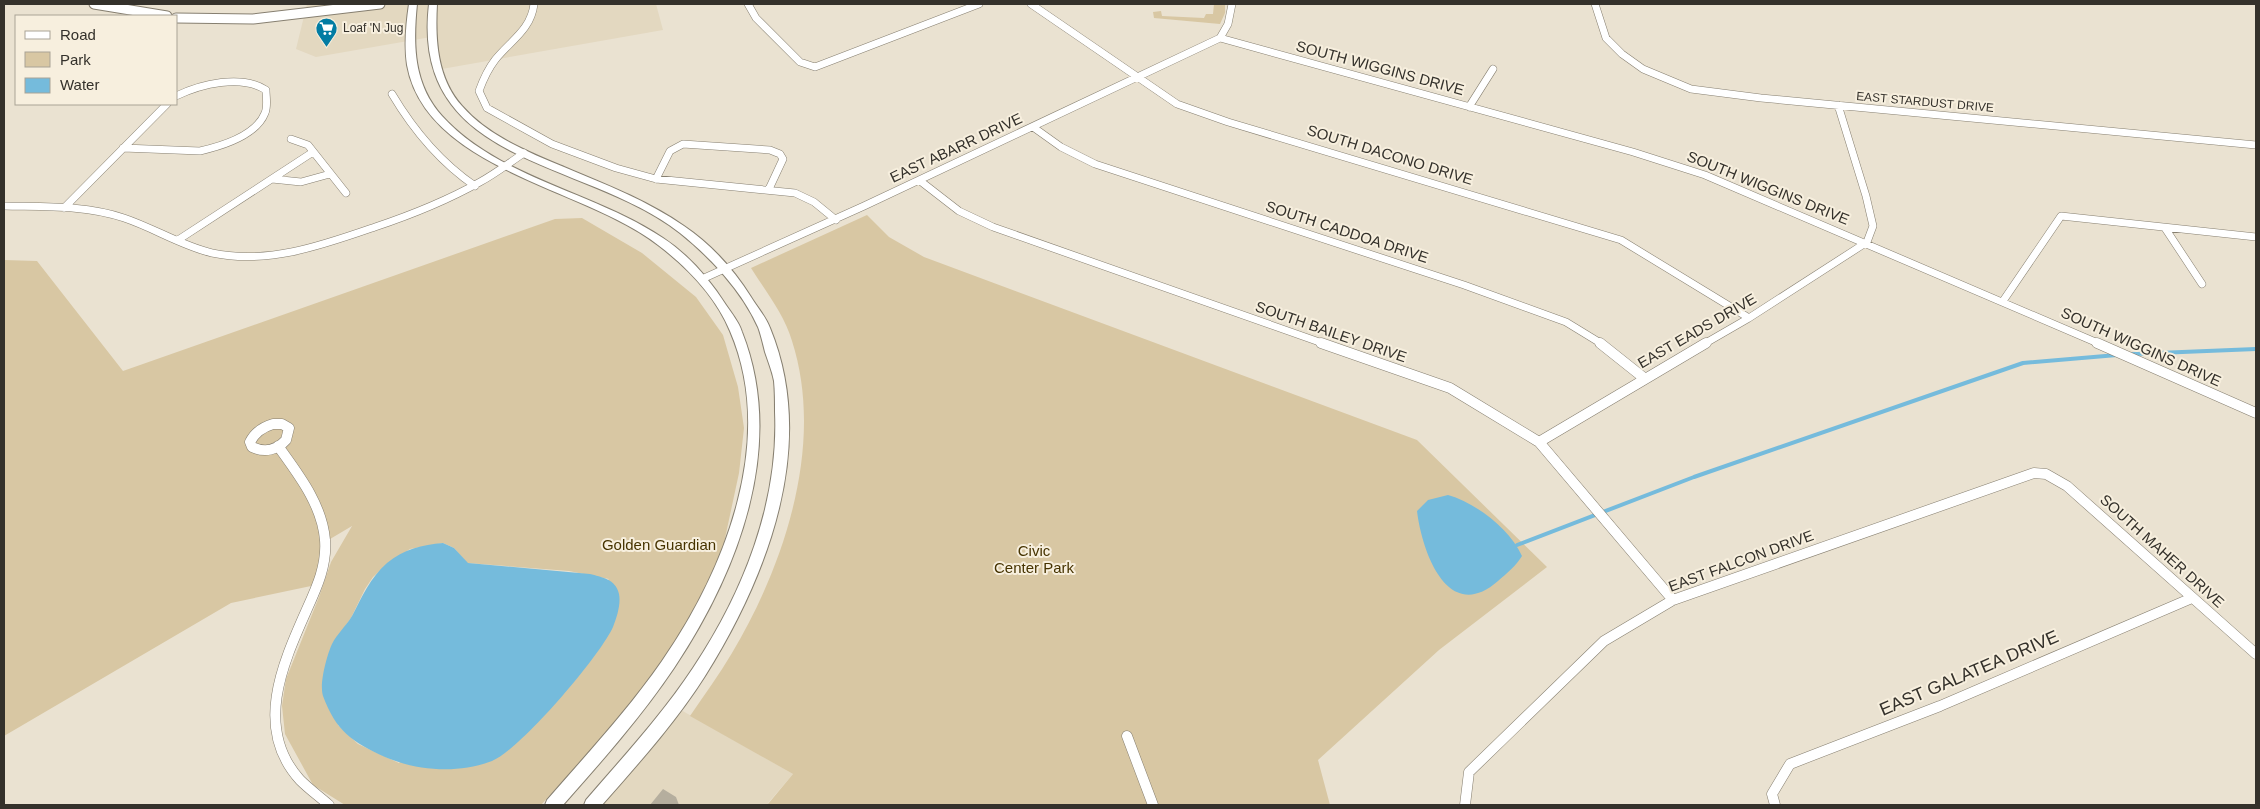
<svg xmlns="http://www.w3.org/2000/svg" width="2260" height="809" viewBox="0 0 2260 809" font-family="Arial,sans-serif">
  <rect width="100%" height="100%" fill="#eae2d1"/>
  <!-- built -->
  <path fill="#e3d8c0" d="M307,4H656L663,30L436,70L431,37L316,57L296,49Z
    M674,706L793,774L768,803L771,805H592Z"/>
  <!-- green -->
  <path fill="#d8c7a3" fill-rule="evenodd" d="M1214,4H1225V13L1220,24L1154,18L1153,12L1161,11L1162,16L1204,18L1206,14H1213Z
    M867,215L889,237L924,257L1417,440L1547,567L1439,650L1318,760L1330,805H771L768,804L793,774L690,716C704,695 719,675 732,653C785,564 825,443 792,341C784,314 766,292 751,268Z
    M582,218L642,253L696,297L723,335L738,387L744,428L739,473L721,557L684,632L632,705L541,805H345L313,785L285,734L282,706L286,679L319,597L331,562L352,526L325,542L323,567L311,586L231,603L4,736V260L37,261L123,371L555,219ZM443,543L454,548L467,563L569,571L609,579L399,763L358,744L338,725L332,645L351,618L365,589L373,577L387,564L410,549Z"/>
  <!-- water -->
  <path fill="#75bbdc" d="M1448,495C1476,503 1510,529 1522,556C1516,566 1507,573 1498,581C1448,625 1422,552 1417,511L1428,500Z
    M443,543L454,548L468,563L590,574C601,577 616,579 619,594C621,604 617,617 613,627C600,656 521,749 492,761C458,774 418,771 385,757C352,742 336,731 323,696C319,684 327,655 332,644C337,634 346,626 352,616C362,597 370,578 387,563C404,549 422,545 443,543Z"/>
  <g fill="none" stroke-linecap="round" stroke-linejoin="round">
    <!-- stream -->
    <path stroke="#75bbdc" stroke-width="4" d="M2133,354L2256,349
      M1517,545L1694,477L2023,363L2117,355"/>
  </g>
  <!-- building -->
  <path fill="#b5ae9e" d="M663,789L676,797L679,805H650Z"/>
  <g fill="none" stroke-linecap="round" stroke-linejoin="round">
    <defs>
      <path id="minor-far1" d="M534,4C531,30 510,41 495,60C488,69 483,80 479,91L487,108L552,144L616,168L656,179L795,193L814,202L836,220
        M748,4L756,18L800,62L815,67L979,4
        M1031,4L1177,104L1228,122L1621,240L1749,318
        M1595,4L1606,38L1622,54L1643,69L1691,89L1761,98L2256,145
        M1220,38L1633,152L1705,175L2100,344
        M1220,38L1228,24L1232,4
        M392,94C414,131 440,162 475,186
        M1469,107L1493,69
        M1033,127L1061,147L1095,164L1464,285L1566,322L1602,344
        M291,139L308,145L346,193
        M123,148L200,151C222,146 256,136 265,113C268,106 266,97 266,90C241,74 201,84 176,96
        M272,179L301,182L330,174
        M656,179L670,151L683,144L770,150L780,154L783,159L769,189
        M919,180L959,211L993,227L1325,344
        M4,206C44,207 85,205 124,218C154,228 182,246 212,253C268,265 323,245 375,227C411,215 446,201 480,182C495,174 509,163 524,153
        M64,208L167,104
        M2165,228L2202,284
        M178,240L313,152
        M702,279L864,206L1220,38
        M2003,301L2061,216L2256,237
        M1704,344L1749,318L1867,242L1873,226L1866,196L1838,105"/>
      <path id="minor" d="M1321,343L1450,388L1539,442L1673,600
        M1600,343L1644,378
        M2097,343L2256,413
        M273,424H282L289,428L286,440C277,450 265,453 252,447L250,442C255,432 263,427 273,424Z
        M1539,442L1706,343
        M278,446C298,474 322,504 325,540C327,565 317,587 307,609C283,663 253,728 300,780C309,789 320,797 329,805
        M1127,736L1153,805
        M1465,805L1469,772L1604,641L1673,600L2034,473L2046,474L2067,486L2256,654
        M1775,805L1772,794L1790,764L1940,706L2192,598"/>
      <path id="tertiary" d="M94,4L167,16
        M176,18L253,19L380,4"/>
      <path id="secondary" d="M409,4H417C413,44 413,84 442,116C498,178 595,192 663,238C689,255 710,280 726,305C732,314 739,322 742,332C787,446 738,572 674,668C641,717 602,761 563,805H545L547,800C587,754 628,710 662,661C725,570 777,440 730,331C716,297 687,267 658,245C586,188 426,170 407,65C404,45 406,24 409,4Z
        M429,4H437C435,40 437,78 462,106C488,136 528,152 564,167C605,184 648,201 684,226C711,244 734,270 751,297C757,307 766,317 770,328C818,445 768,575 705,676C676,722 638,764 602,805H584L586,800C623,757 662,715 693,668C743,593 779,503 775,412C775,402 775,391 774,381C772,371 768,361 765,352C763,344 761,335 758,327C742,291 710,257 680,233C585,158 410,167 429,4Z"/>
    </defs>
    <!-- minor-far1 casing -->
    <use href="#minor-far1" stroke="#867f70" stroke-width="8"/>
    <!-- minor casing -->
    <use href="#minor" stroke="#867f70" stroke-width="11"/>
    <!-- tertiary casing -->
    <use href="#tertiary" stroke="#867f70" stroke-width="11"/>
    <!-- secondary casing -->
    <use href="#secondary" stroke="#867f70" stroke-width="2"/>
    <!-- minor-far1 -->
    <use href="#minor-far1" stroke="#fff" stroke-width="7"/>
    <!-- minor -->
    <use href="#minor" stroke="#fff" stroke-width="10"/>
    <!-- tertiary -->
    <use href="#tertiary" stroke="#fff" stroke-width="9"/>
    <!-- secondary -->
    <use href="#secondary" fill="#fff" fill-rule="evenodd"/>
  </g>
  <!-- icons -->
  <defs>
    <symbol id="supermarket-pin" viewBox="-11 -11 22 30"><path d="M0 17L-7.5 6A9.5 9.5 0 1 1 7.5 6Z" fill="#027ca3" stroke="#f7efde"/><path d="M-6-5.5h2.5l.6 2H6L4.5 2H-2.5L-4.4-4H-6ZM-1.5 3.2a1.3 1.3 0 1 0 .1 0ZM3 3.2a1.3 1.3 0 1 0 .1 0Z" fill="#fff"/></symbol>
  </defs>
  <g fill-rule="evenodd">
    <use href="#supermarket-pin" x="314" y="16" width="25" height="34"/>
  </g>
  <g text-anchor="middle" stroke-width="4" stroke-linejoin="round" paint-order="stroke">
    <!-- far-poi labels -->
    <g font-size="12" fill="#34312b" stroke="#f7efde" text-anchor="start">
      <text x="343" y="32">Loaf 'N Jug</text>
    </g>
    <!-- far-street labels -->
    <g font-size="12" fill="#34312b" stroke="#f7efde">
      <text transform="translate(1925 102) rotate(5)" y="4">EAST STARDUST DRIVE</text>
    </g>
    <!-- street labels -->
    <g font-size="15" fill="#34312b" stroke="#f7efde">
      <text transform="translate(1380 68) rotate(15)" y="5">SOUTH WIGGINS DRIVE</text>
      <text transform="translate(956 148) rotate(-25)" y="5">EAST ABARR DRIVE</text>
      <text transform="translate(1390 155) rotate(17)" y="5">SOUTH DACONO DRIVE</text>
      <text transform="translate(1768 188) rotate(22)" y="5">SOUTH WIGGINS DRIVE</text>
      <text transform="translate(1347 232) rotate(18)" y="5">SOUTH CADDOA DRIVE</text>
      <text transform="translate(1697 331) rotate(-30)" y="5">EAST EADS DRIVE</text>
      <text transform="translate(1331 332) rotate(19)" y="5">SOUTH BAILEY DRIVE</text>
      <text transform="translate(2141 347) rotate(24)" y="5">SOUTH WIGGINS DRIVE</text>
      <text transform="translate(2162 551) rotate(42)" y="5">SOUTH MAHER DRIVE</text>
      <text transform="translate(1741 561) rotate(-20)" y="5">EAST FALCON DRIVE</text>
    </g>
    <!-- park labels -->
    <g font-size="15" fill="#463300" stroke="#f7efde">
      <text x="659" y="550">Golden Guardian</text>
      <text x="1034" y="556">Civic<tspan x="1034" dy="17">Center Park</tspan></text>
    </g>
    <!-- near-street labels -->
    <g font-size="18" fill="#34312b" stroke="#f7efde">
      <text transform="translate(1969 673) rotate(-23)" y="6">EAST GALATEA DRIVE</text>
    </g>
  </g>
  <!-- border -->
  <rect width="2260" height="809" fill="none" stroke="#34312b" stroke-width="10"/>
  <!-- legend -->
  <rect x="15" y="15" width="162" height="90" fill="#f7efde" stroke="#a9a396"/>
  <rect x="25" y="31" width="25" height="8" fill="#ffffff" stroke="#a9a396"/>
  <text x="60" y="40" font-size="15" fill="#34312b">Road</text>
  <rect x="25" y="52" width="25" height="15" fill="#d8c7a3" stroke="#a9a396"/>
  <text x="60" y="65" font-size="15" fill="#34312b">Park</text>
  <rect x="25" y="78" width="25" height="15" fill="#75bbdc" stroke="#a9a396"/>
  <text x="60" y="90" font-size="15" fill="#34312b">Water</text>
</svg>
